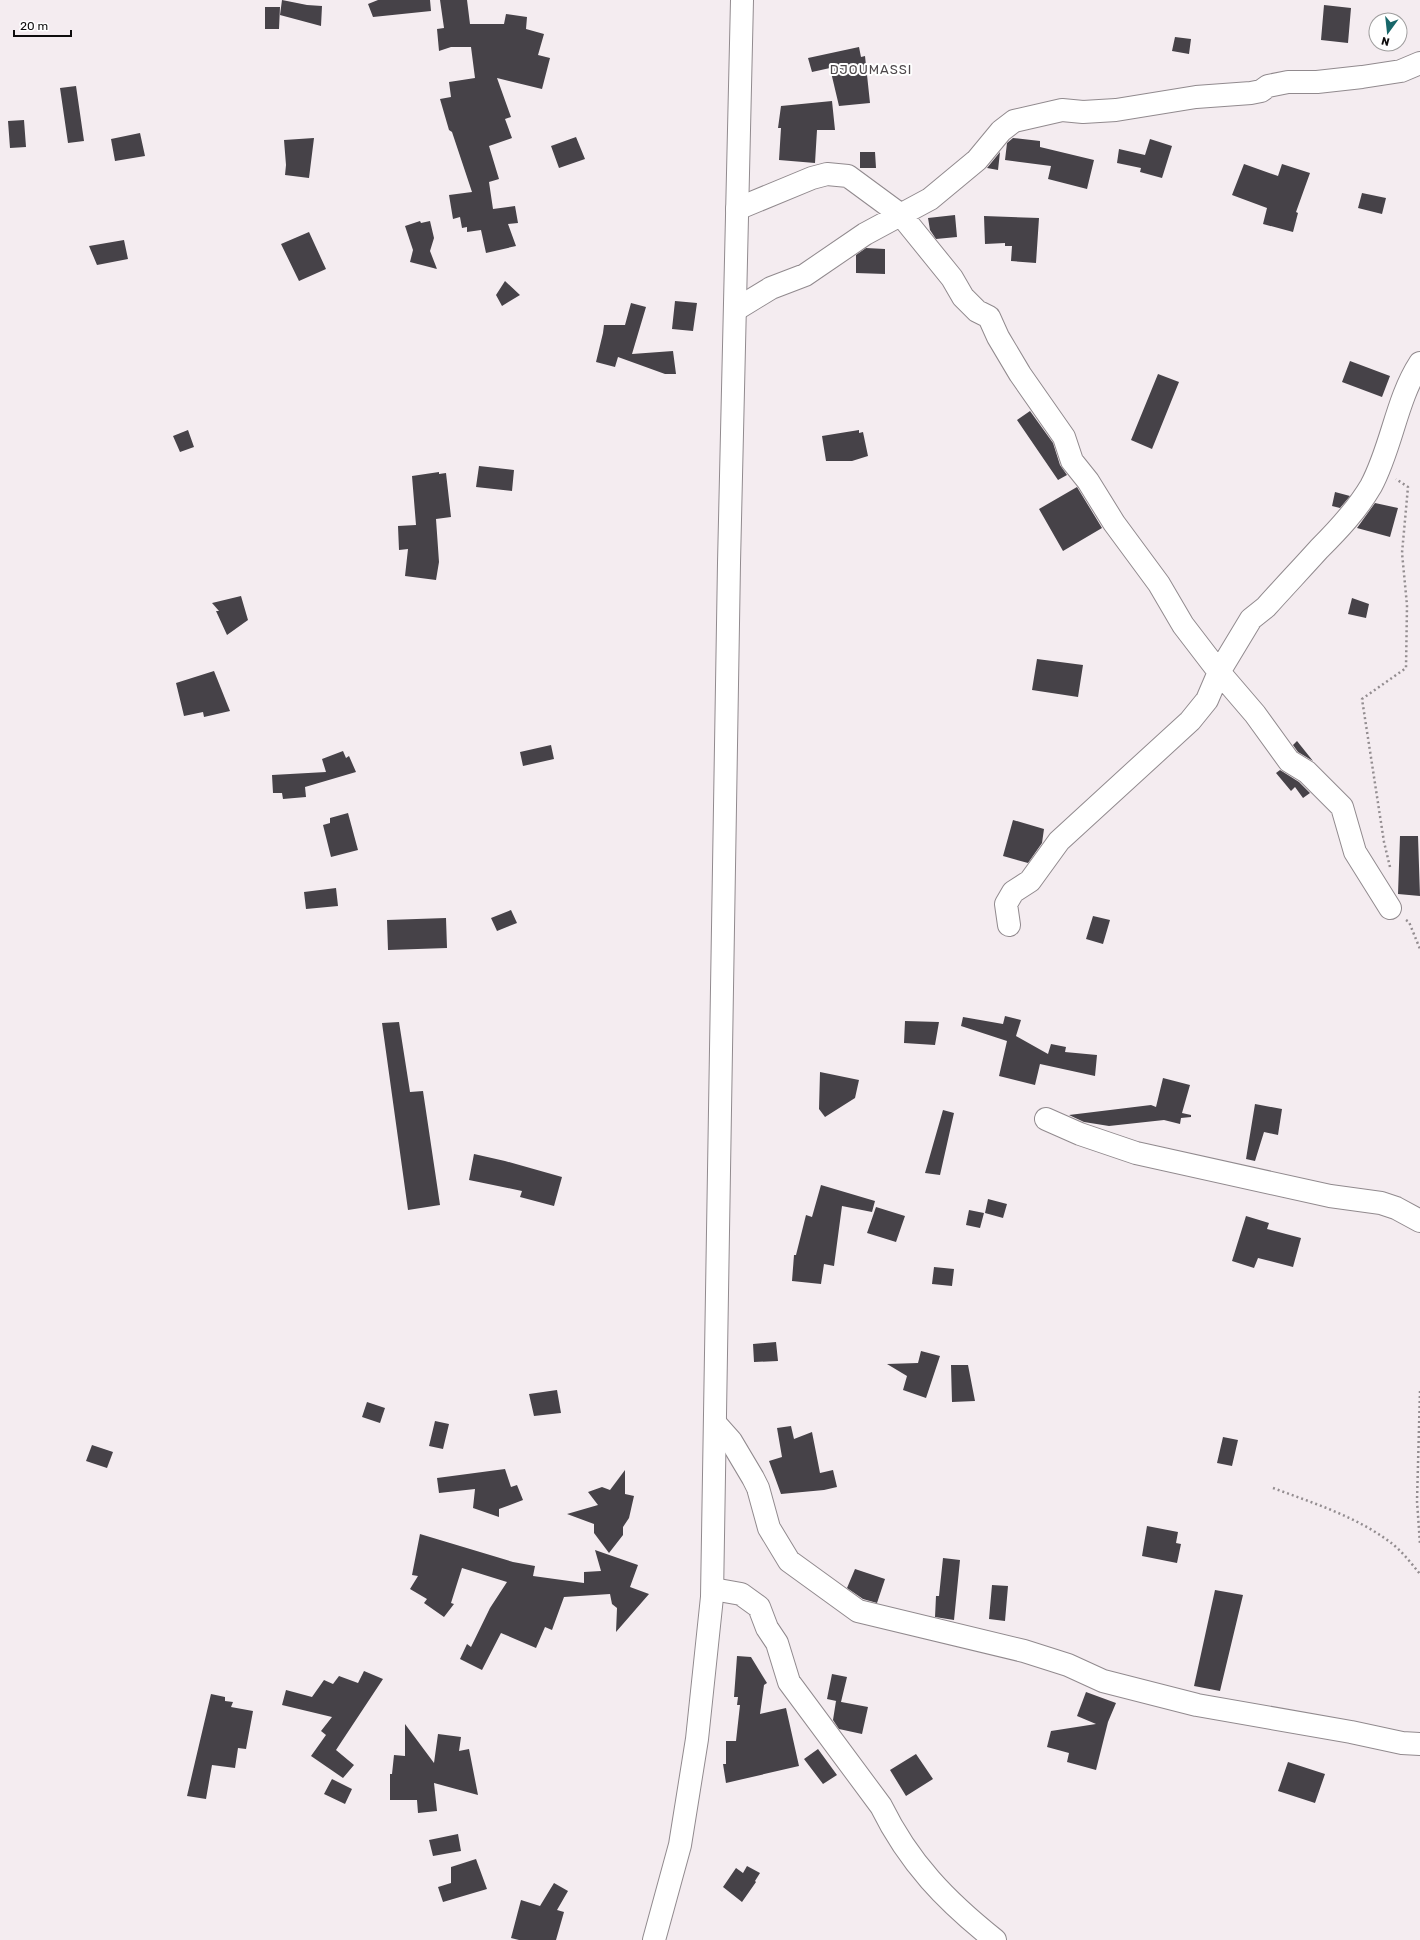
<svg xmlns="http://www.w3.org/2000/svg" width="1420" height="1940" viewBox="0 0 1420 1940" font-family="Rubik,sans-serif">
  <rect width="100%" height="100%" fill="#f4ecf0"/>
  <!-- building -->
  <path fill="#464248" d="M282,0L307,5L322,6L321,26L280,15Z
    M378,0H430L431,11L373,17L368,4Z
    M440,0H467L470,24H504L506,14L527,17L526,29L544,34L538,55L550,58L542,89L497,78L511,117L505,119L512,138L489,146L499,179L489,182L493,209L515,206L518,223L508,224L516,246L486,253L481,230L467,232V227L462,228L460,217L453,219L449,195L472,192L452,132L449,130L440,99L451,97L449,82L475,78L471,47H451L439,51L437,29L444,28Z
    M1324,5L1351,8L1348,43L1321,40Z
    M265,7H280L279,29H265Z
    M1175,37L1191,39L1189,54L1172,51Z
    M859,47L861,57L865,56L870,103L839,106L830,68L812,72L808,58Z
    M76,86L84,141L68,143L60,88Z
    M832,101L835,130H817L815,163L779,160L781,128H778L781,106Z
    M24,120L26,147L10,148L8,121Z
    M140,133L145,156L115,161L111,139Z
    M576,137L585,159L559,168L551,146Z
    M314,138L309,178L285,175L286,165L284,140Z
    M1013,138L1040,141V147L1094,160L1087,189L1048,179L1051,166L1005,160L1007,143Z
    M1150,139L1172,146L1162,178L1140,172L1141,168L1117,163L1119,149L1145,155Z
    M860,152H875L876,168H860Z
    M1000,152L998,170L987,168Z
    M1244,164L1278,176L1282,164L1310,173L1296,212L1298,213L1293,232L1263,224L1267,208L1232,195Z
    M1362,193L1386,198L1382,214L1358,208Z
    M955,215L957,237L936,239L930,230L928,218Z
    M984,216L1039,218L1036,263L1011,261L1012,246H1005V243L985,244Z
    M420,221L421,223L430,221L434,238L430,251L437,269L410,262L413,250L405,226Z
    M309,232L326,269L299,281L281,244Z
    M124,240L128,259L97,265L89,246Z
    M866,248L885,249V274L856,273V255Z
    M505,281L520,295L502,306L496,295Z
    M675,301L697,303L693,331L672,329Z
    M631,303L646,307L632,354L673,351L676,374H665L618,357L615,367L596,362L603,333L604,325H625Z
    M1350,361L1390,376L1382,397L1342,382Z
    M1158,374L1179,382L1152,449L1131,440Z
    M1030,411L1053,443L1060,465L1067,475L1058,480L1017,420Z
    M188,430L194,447L180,452L173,436Z
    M859,430V433L863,432L868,456L852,461H826L822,436Z
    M479,466L514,470L512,491L476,487Z
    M439,472V474L446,473L451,517L436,519L439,562L436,580L405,576L408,549L399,550L398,526L416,525L412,476Z
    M1077,487L1102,528L1063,551L1039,509Z
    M1335,492L1350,496L1340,508L1332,506Z
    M1375,503L1398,508L1390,537L1357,528Z
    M241,596L248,620L227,635L216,611H219L212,603Z
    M1352,598L1369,604L1366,618L1348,614Z
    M1037,659L1083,665L1078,697L1032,690Z
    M214,671L230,711L204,717L203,712L184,716L176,683Z
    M1297,741L1313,761L1298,752L1293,745Z
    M551,745L554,759L523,766L520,752Z
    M343,751L346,758L349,756L356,772L305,787L306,797L283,799L282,793H273L272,775L326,772L322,759Z
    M1280,770L1299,782L1310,793L1303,798L1295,787L1291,791L1276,773Z
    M348,813L358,850L331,857L323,825L330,823V818Z
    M1013,820L1044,829L1042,843L1028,863L1003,856Z
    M1400,836H1418L1420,896L1398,894Z
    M336,888L338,906L306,909L304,892Z
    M511,910L517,923L497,931L491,918Z
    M1093,916L1110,920L1103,944L1086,939Z
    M446,918L447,948L388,950L387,920Z
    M1005,1016L1021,1020L1016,1036L1048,1054L1051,1044L1066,1047L1065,1052L1097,1055L1095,1076L1040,1064L1035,1085L999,1076L1007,1041L961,1026L963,1017L1003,1024Z
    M905,1021L939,1022L935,1045L904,1043Z
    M399,1022L410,1092L423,1091L440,1205L408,1210L382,1023Z
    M820,1072L859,1080L855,1098L825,1117L819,1109Z
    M1163,1078L1190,1085L1182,1113L1191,1115V1117L1181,1118L1180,1124L1164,1120L1109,1126L1084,1122L1069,1115L1151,1105L1156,1107Z
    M1255,1104L1282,1109L1278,1135L1264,1132L1255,1161L1246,1159Z
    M943,1110L954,1113L940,1175L925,1173Z
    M474,1154L505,1161L562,1177L554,1206L520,1197L522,1191L469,1180Z
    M821,1185L875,1201L872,1212L842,1206L834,1266L824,1264L821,1284L792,1281L794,1255H796L806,1215L812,1217Z
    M988,1199L1007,1204L1003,1218L985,1213Z
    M876,1207L905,1216L896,1242L867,1233Z
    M969,1210L984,1213L980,1228L966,1225Z
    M1246,1216L1269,1223L1267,1229L1301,1238L1293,1267L1258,1258L1254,1268L1232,1261Z
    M934,1267L954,1269L952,1286L932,1284Z
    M776,1342L778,1361L754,1362L753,1344Z
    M921,1351L940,1356L926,1398L903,1390L907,1376L887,1364L918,1363Z
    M951,1365H968L975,1401L952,1402Z
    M557,1390L561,1413L534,1416L529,1394Z
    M367,1402L385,1408L380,1423L362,1417Z
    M435,1421L449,1424L443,1449L429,1446Z
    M791,1426L794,1439L812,1432L820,1473L833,1470L837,1487L824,1490L781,1494L769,1461L782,1457L777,1428Z
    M1223,1437L1238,1440L1232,1466L1217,1463Z
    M92,1445L113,1452L107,1468L86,1461Z
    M505,1469L511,1487L517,1485L523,1500L499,1509V1517L473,1508L475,1489L439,1493L437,1478Z
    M625,1470V1494L634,1496L629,1518L623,1527V1535L609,1553L594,1533V1524L567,1514L598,1505L588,1492L602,1487L610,1490Z
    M1147,1526L1178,1532L1176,1543L1181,1544L1177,1563L1142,1556Z
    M420,1534L513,1562L535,1566L533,1576L584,1583V1572L601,1571L595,1550L638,1565L630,1587L649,1594L616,1632L617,1608L612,1604L610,1594L564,1597L552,1630L545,1627L536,1648L501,1633L482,1670L460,1659L467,1644L471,1647L490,1608L507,1582L462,1568L451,1603L454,1604L444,1617L424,1603L427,1599L410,1589L418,1576L412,1575Z
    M943,1558L960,1560L954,1620L935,1617L936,1596H939Z
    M855,1569L885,1579L877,1603L863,1599L847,1588Z
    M992,1585L1008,1586L1005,1621L989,1619Z
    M1215,1590L1243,1595L1220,1691L1194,1686Z
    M737,1656L751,1657L767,1683L764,1685L760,1714L786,1708L799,1766L726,1783L723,1764H726V1741H736L740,1705H737L738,1697H734Z
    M364,1671L383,1679L336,1750L354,1765L343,1778L311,1756L326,1735L321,1731L332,1717L282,1705L286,1690L312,1697L324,1680L333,1684L339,1676L358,1683Z
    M832,1674L847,1677L841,1702L827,1699Z
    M1086,1692L1116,1703L1108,1722L1096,1770L1067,1762L1069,1753L1047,1747L1051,1731L1096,1724L1077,1716Z
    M211,1694L225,1697V1701L233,1702L231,1707L253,1711L246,1749L238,1748L235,1768L212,1765L206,1799L187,1796Z
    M836,1701L868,1707L862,1734L839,1729L833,1720Z
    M405,1724L434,1763L438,1734L461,1737L459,1751L469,1749L478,1795L434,1783L437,1811L418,1813L417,1800H390V1774H392L394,1755L405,1756Z
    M818,1749L837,1775L823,1784L804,1759Z
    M916,1754L933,1779L906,1796L890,1770Z
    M1288,1762L1325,1774L1315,1803L1278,1791Z
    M332,1779L352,1789L345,1804L324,1794Z
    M458,1834L461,1851L433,1856L429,1840Z
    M476,1859L487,1889L443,1902L438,1887L451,1883V1867Z
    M747,1866L760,1873L755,1881L756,1882L742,1902L723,1887L736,1868L743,1873Z
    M554,1883L568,1891L557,1910L564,1912L556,1940H519L511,1938L521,1900L540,1906Z"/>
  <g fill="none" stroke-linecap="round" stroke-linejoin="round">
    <defs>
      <path id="minor" d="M737,209L812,178L827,174L848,176L901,215L952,278L963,297L977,311L989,317L998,337L1020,374L1064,437L1072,461L1088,481L1114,523L1159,584L1183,625L1219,672L1255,714L1289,761L1307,772L1342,807L1355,852L1390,908
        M735,310L771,288L805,275L865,234L930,199L977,160L1001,131L1014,121L1062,110L1083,112L1116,110L1196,97L1251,93L1261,91L1268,86L1288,82H1317L1362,77L1401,71L1420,63
        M1009,925L1006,904L1013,892L1030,881L1059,841L1190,721L1207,700L1219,672L1251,619L1266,607C1283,588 1301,569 1319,549C1338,530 1357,510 1371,486C1392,447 1396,400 1420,363
        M1046,1119L1080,1134L1136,1153L1330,1196L1381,1203L1396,1208L1420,1221
        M715,1423L731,1441L753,1478L758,1488L769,1528L789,1561L858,1611L1024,1651L1068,1665L1103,1681L1197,1705L1351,1732L1402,1743L1420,1744
        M713,1589L741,1594L759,1607L767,1628L777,1643L789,1682L881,1806C909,1863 946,1901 995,1940"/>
      <path id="major" d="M654,1940L680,1845L697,1739L712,1597L729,563L742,0"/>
    </defs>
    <!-- minor casing -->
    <use href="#minor" stroke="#918a8e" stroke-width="24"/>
    <!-- major casing -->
    <use href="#major" stroke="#918a8e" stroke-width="24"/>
    <!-- path -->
    <path stroke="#938d90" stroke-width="2.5" stroke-dasharray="2 3" stroke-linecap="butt" d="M1390,867L1384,842L1362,699L1406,668L1407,605L1402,553L1408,487L1396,479
      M1406,920L1409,922L1420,949
      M1420,1391L1417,1501L1420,1544
      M1273,1488C1313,1503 1355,1516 1390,1542C1401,1550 1411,1563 1420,1574"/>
    <!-- minor -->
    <use href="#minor" stroke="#fff" stroke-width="22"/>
    <!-- major -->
    <use href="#major" stroke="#fff" stroke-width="22"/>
  </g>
  <g text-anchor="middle" stroke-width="4" stroke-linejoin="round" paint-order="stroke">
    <!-- quarter labels -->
    <g font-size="13" letter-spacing="1" fill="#4e484b" stroke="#fff">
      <text x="871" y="74">DJOUMASSI</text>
    </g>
  </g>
  <!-- north arrow -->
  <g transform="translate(1388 32) rotate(195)"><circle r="19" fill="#ffffff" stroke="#9f9e9e"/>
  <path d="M0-3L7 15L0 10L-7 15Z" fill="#176669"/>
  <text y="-6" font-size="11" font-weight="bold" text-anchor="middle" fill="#0e0c0d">N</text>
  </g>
  <!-- scale -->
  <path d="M14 30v6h57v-6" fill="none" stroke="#0e0c0d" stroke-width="2"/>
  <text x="20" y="30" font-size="12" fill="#0e0c0d" stroke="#ffffff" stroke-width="3" paint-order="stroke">20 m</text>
</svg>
